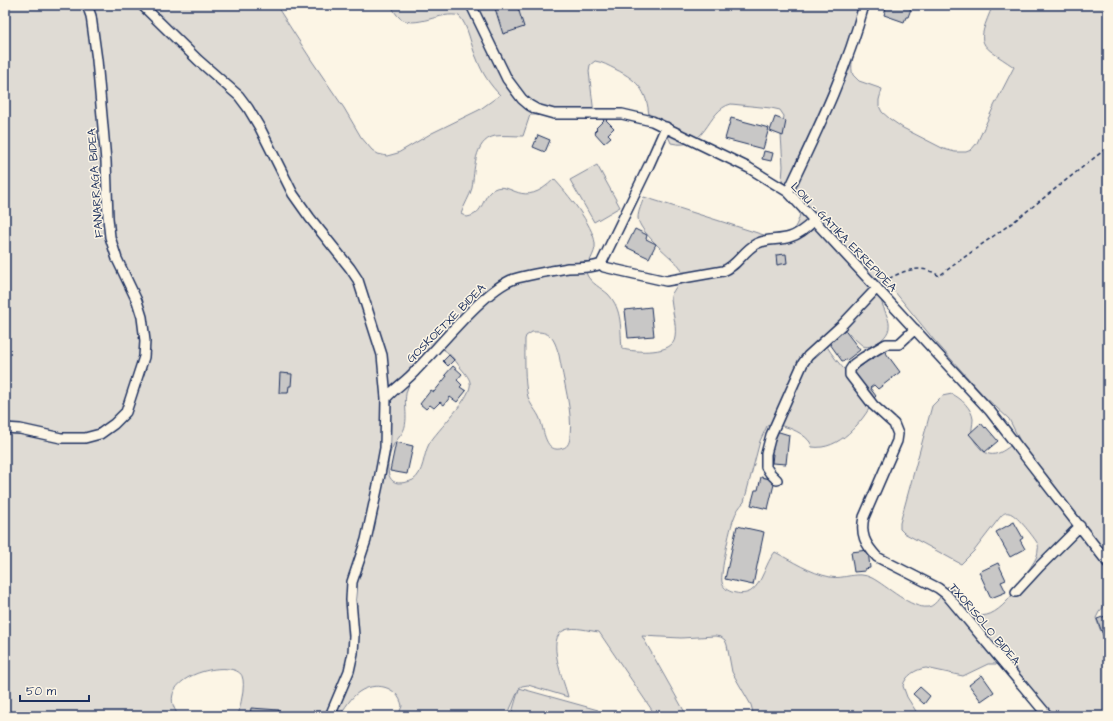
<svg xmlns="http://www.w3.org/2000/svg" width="1113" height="721" viewBox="0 0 1113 721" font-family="'Architects Daughter',sans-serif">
  <rect width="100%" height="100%" fill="#fcf5e5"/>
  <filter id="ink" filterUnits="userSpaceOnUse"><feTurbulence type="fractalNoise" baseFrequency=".025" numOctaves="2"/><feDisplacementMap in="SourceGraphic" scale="8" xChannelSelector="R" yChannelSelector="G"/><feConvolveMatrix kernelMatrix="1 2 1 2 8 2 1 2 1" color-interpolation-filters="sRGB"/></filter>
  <g filter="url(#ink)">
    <!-- green -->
    <path fill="#dfdbd4" stroke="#7d8599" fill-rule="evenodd" d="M5,5H276L312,61L344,108L361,137L372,150L378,154L387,156L398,153L432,133L479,110L500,95C490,85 482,73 477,59C471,47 468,24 459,16C442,10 415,30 400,18C396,15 393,9 391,5H871C864,20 847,60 853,75L859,81L882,89L879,100V106L882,112L890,119L903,128L944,149L955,152H966L971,150L977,143L994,106L1014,67C979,43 975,47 993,5H1108V602L1099,612L1096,618L1100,629L1108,643V716H1046L1001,665L995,664H988L963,676L926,668C916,669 905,676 903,686L907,697L919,716H754L751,705L732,672L727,645L725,640L721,637L715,636L681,638L642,636L687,716H656L599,632C589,631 575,626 565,630C544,637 565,683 568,697L528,685L522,686L519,688L598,710L596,716H511L519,689L507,716H398L402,706C398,686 375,681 359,692C351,697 345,708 339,716H238C240,706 246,685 242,676C234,657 148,676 179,716H5ZM595,61C602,62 609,66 615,69C640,81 649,94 649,122L667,134L671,143C707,152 706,110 731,104L771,108L780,110L784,116L781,135L783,166L782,181C799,199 807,210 792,232L776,237L767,236L644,197C642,204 638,211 638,218C639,231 665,252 674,261C678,264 682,268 682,274C682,281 674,288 671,296C671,309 677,323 675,337C674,355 635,352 622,349C620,329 623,310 608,294C601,288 591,283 587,275C583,267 597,254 595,243C593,225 567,193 554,179C522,211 511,180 494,189C481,196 485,214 467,217L461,214C464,205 470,196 472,188C475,171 473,141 495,136C504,135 514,136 523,136L530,115L594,114L589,71L590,65ZM886,286L890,288L895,292L934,340L984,396L1009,419L1019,439C1007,448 993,463 980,448C977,445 973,440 972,435C971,430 973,425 973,419C972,409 961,398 952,394L942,396L932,406L900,523V529L904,533L961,564L974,551L1001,516C1003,514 1005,512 1009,513C1016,514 1032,535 1036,541C1038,544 1039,546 1038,550C1038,558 1031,566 1027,572C1019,587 996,624 974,614L948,586C942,592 937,606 928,607C911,609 887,586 872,578C857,570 844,580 830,577C810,573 792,561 775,552C765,563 763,583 751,591C746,594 740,594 736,593C730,592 723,589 722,582C720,574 730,527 734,518C736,512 739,507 744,502L760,441L767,426C779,421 810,434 812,447C839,451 862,422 873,402L875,397C856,383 838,365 826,345L842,328L863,346C869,348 874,345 880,341C902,324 877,310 881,290ZM532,332C551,331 554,338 559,355C563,379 573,412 570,436C570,441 568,447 563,448C545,455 544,429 540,419C537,411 530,405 528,397C524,382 525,356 525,339L526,336ZM441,348C449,352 455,360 460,367C464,372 469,377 470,382C474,396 436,431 429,444C423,455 424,473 413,480C409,482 403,483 398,483C383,481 388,456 393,446C394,443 397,440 400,436C412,422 401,403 408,387C414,373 431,359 441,348Z
      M597,165L620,207L594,222L570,180Z"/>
    <!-- building -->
    <path fill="#c8c7c6" stroke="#1b2f5e" d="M494,5H517L524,27L503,34Z
      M885,5H903L911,9L908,17H906L904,22L884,15L886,8L884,7Z
      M775,117L786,121L783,136L770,131Z
      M731,118L769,128L763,149L725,139Z
      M605,119L614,128L608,134L611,137L604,143L594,132L597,129L596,128Z
      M538,135L550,140L545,152L533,147Z
      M764,151L773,153L771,161L762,159Z
      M635,229L647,235L646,239L656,244L649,258L626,247Z
      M786,254L787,263L777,265L776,255Z
      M651,307L654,336L628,338L625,310Z
      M843,328L860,350L847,360L842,361L828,341Z
      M883,349L900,372L878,389L874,385L870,388L876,396L872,400L851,374Z
      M449,355L454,360L448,366L443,361Z
      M453,366L462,374L457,380L462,385L460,387L466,391L457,402L450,397L444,405L440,402L434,408L430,405L426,409L420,404L431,390L434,392L447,376L445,375Z
      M280,373L292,374L291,386H289L288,393H279Z
      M981,423L985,428L986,427L998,441L985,452L969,434Z
      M776,431L789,435L786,464L772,463L773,454H770Z
      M396,442L413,446L407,474L390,471Z
      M761,477L775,480L768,509L751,505L755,490H758Z
      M1014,522L1023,538L1020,540L1025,549L1010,557L996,532Z
      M737,526L764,532L753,585L725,579Z
      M868,550L870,568L865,569V571L854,572L851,552Z
      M998,563L1006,580L1001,582L1006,592L991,598L979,572Z
      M951,587L955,592L951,595L947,590Z
      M1108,615V648L1097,619Z
      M982,675L994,692L981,701L969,685Z
      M920,687L930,696L924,704L913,694Z
      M251,708L279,710L278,716H250Z
      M355,712L359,716H351Z"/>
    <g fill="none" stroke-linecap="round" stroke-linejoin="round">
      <defs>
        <path id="minor" d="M142,5L198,60L239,96L248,108L260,128L293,194L310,218L350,268L358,280L382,355L386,398L385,448L378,485L366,540L352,582L351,600L354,636L353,653L349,671L330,716
          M471,5L507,79L522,99L529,105L536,109L554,114H622L652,121L749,168L788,192L990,411L1108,563
          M788,192C817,131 847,70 864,5
          M601,264L604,267L666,281L723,271C737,266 743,251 756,244C767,238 778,241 790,237C800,234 807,227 815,220
          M915,329L899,344H886L864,357L854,364L850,370V375L873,405L894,424L898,434L897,441L864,517C860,534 865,544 877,557L938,588L946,594L1048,716
          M386,398C396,387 408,380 417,369C440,346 485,289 514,279C531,274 550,271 568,268C579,267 590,269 601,264L649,165L666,127
          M5,428L20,429L61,438H85L100,434L114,424L126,412L144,357L145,341L142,317L137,301L117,259L110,237L108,218L106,161L97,60L91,16L87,5
          M777,480L770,473L766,467V454L771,435L803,363L808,356L842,325L877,288
          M1016,592L1040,566L1080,526"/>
      </defs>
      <!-- minor casing -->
      <use href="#minor" stroke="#1b2f5e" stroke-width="12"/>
      <!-- path -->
      <path stroke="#1b2f5e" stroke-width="1.5" stroke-dasharray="4 3" stroke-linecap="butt" d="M883,282C900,272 921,262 939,276L985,242L1012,223L1108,147"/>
      <!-- minor -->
      <use href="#minor" stroke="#fcf5e5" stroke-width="9"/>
    </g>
  </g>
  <g text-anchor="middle" stroke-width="3" stroke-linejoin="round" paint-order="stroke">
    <!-- street labels -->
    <g font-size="12" fill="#1b2f5e" stroke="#fcf5e5">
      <text transform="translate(95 183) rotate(-94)" y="4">FANARRAGA BIDEA</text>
      <text transform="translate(844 237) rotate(46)" y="4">LOIU - GATIKA ERREPIDEA</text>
      <text transform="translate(446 323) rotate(-45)" y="4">GOSKOETXE BIDEA</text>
      <text transform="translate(985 624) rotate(50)" y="4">TXORISOLO BIDEA</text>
    </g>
  </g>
  <!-- margin -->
  <rect width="1113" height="721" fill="none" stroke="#fcf5e5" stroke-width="20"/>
  <rect x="10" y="10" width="1093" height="701" fill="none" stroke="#1b2f5e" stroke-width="1.5" filter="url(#ink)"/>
  <!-- scale -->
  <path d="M20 695v6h69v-6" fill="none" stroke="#1b2f5e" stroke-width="2"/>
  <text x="26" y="695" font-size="12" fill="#1b2f5e" stroke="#fcf5e5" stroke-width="3" paint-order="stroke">50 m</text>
</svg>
